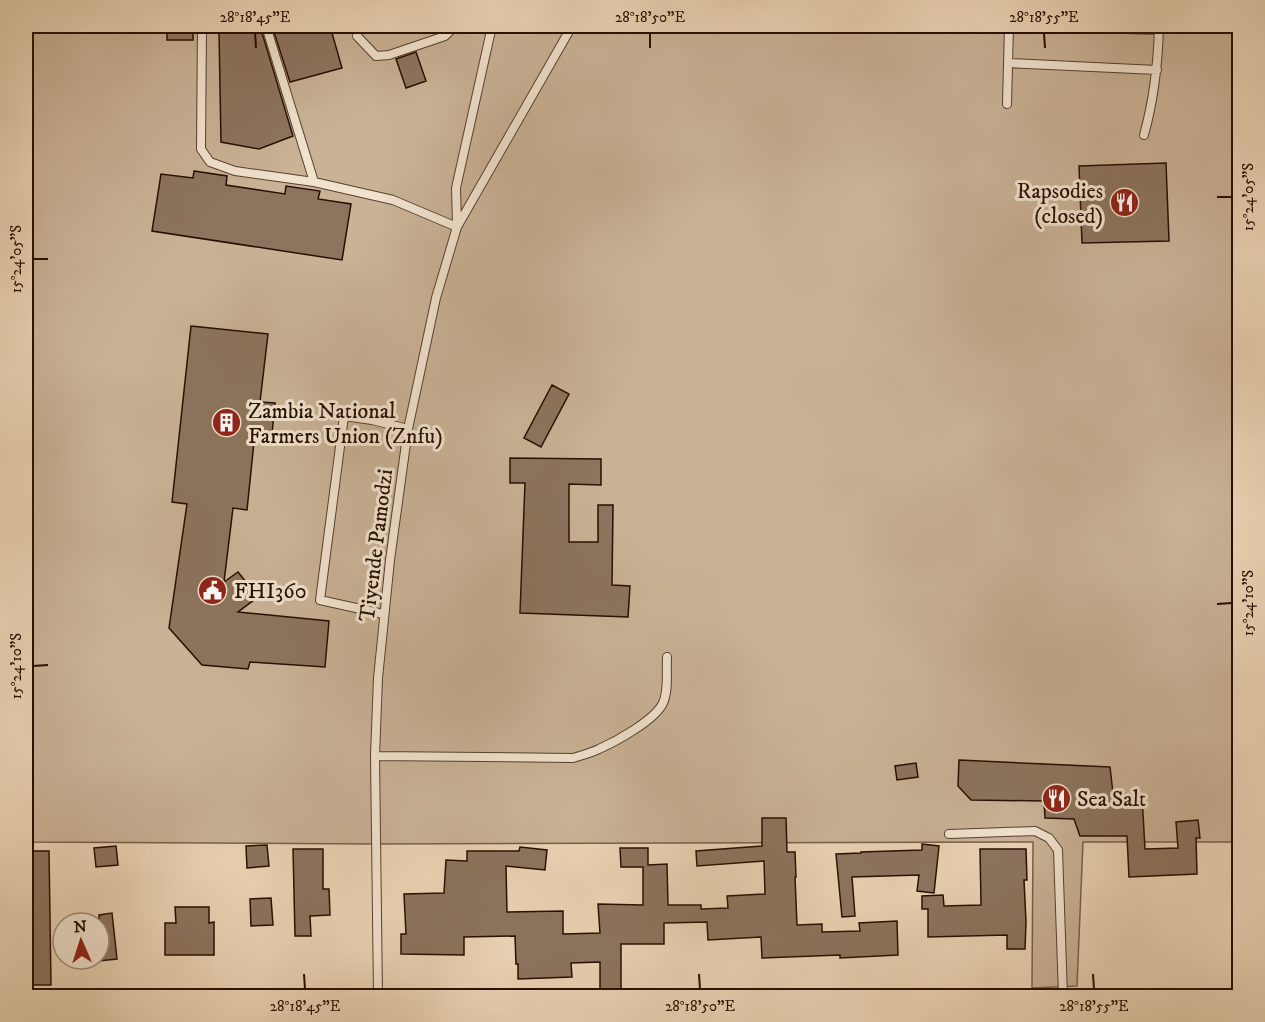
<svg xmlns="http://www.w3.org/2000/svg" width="1265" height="1022" viewBox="0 0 1265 1022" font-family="'IM FELL DW Pica',serif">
  <rect width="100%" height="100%" fill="#ead3b4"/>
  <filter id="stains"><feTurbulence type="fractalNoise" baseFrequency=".00333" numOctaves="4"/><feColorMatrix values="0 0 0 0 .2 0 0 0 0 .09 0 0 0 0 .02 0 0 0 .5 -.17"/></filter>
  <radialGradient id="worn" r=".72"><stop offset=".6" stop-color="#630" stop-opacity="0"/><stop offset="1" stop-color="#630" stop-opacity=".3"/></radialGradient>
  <!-- green -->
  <path fill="#c9b296" stroke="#78604c" stroke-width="1.5" d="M26,26H1239V842H1083L1077,986L1032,988L1033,842L375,844L26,842Z"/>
  <!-- building -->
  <path fill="#8c745e" stroke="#270e01" stroke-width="1.5" d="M167,26L193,27V40H167Z
    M248,26H260L293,136L259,149L221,142L219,32Z
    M272,26H330L342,68L290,82Z
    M416,52L426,81L406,88L396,59Z
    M1166,163L1169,241L1082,243L1079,166Z
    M194,171L227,176L226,185L285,194L286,186L320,191L318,199L351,204L342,260L152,231L161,174L193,178Z
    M191,326L268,334L260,402L275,403L271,444L254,442L247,510L233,508L224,582L238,572L258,597L238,612L329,621L325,667L250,662L248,669L202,665L169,628L187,504L172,502Z
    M552,385L569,394L541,447L524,438Z
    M510,458L601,459V485L569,484V542H598V505H613L612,585L630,586L628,617L520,613L525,483H510Z
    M959,760L1110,767L1113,793L1142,796L1145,849L1178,848L1176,822L1198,820L1200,838H1196L1197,874L1129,877L1127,836H1080L1074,819L1045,818L1044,801L971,800L958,786Z
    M916,763L918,777L897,780L895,766Z
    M762,818H786L787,852H795L796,877H795L797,925L822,924V932L860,931L859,923L897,921L898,955L840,958V955L762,958L761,937L708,940L707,922L664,923V944H621V992L600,993V962L571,963L572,977L518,979V964H516L515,936L464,937V955L401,954V934H406L404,894L444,893L446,860L467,861V851H519L520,847L547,850L545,870L506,866L507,912L563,911V934L600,933L598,904L643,905V867H621L620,848H648V865L667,864L668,905H701V909L728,908L727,896L765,894L764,861L697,866L696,851L762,846Z
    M922,844L939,846L934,893L917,891L919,875L852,877L855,916L842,917L836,854L861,853V852L922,850Z
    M267,845L269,866L247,868L246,846Z
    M116,846L118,865L96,867L94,848Z
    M293,849H323V889H329L330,915L310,916L311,936H295Z
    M980,849H1026L1027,880H1024L1026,922L1025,949H1007V935L928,937V909H922V896L943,895L944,906L981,905Z
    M26,851H49L51,985H26Z
    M271,898L273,925L251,926L250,899Z
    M175,907H209V923L214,922V955H165V923H176Z
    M112,913L117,959L99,961V915Z"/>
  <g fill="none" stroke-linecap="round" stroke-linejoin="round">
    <defs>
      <path id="service" d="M202,26L201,149L210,162L235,171L314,182L393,200L457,227
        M266,26L314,182
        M1024,26L1159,30
        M357,36L376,56L389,55L445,36L451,30L453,26
        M1008,63L1157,70
        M1007,104L1009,26
        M1144,135C1154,99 1158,64 1159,27
        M457,225L456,188L492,26
        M383,614L320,600L344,416L372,420L408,429
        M375,756L573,758C582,755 591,753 599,749C617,741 655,720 663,703C669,690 666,671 667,657
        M949,834L1035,831L1049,838L1058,850L1063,996
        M378,996L375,756L378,678L390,560L408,429L436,298L457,227L572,26"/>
    </defs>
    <!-- service casing -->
    <use href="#service" stroke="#583f2e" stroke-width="10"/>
    <!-- service -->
    <use href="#service" stroke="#f1e2ce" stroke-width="8"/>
  </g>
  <!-- ticks -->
  <path fill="none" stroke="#270e01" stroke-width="2" d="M255,33L256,48M650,33V48M1044,33L1045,48M1217,197H1232M33,259H48M1217,604L1232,603M33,666L48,665M304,974L305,989M699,974L700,989M1093,974L1094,989"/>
  <!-- icons -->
  <defs>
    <symbol id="restaurant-disc" viewBox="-11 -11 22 22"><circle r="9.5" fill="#8f2418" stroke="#f1e2ce"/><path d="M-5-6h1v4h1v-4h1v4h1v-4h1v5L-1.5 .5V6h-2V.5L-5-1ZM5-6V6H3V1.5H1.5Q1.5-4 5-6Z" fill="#fff"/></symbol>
    <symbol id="building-disc" viewBox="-11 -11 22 22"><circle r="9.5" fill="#8f2418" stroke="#f1e2ce"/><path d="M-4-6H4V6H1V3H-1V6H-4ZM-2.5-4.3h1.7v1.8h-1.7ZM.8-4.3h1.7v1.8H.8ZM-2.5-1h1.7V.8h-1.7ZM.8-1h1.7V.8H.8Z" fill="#fff"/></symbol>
    <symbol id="civic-disc" viewBox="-11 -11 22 22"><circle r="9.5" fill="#8f2418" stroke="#f1e2ce"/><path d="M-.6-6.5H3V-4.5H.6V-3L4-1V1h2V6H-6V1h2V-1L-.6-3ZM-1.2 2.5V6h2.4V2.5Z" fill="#fff"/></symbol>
  </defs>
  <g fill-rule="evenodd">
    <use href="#restaurant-disc" x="1108" y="186" width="33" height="33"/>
    <use href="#building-disc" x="210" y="406" width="33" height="33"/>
    <use href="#civic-disc" x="196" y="574" width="33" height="33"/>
    <use href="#restaurant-disc" x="1040" y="782" width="33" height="33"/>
  </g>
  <g text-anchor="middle" stroke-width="6" stroke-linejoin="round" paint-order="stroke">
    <!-- poi labels -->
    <g font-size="22" fill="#270e01" stroke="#f1e2ce" text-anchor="start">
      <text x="1103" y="198" text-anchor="end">Rapsodies<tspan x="1103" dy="25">(closed)</tspan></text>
      <text x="248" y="418">Zambia National<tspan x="248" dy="25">Farmers Union (Znfu)</tspan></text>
      <text x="234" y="598">FHI360</text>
      <text x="1077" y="806">Sea Salt</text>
    </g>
    <!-- street labels -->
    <g font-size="22" fill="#270e01" stroke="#f1e2ce">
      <text transform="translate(375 545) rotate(-83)" y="8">Tiyende Pamodzi</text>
    </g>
  </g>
  <!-- margin -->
  <rect width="1265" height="1022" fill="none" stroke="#ead3b4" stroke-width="66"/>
  <!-- north arrow -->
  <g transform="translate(81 941) rotate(357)"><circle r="28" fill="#f1e2ce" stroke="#a08d7c" stroke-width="1.5"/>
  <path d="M0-4.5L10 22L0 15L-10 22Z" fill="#8f2418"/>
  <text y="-9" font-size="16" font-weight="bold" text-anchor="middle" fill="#270e01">N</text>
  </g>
  <rect x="33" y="33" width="1199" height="956" fill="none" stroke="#270e01" stroke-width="2"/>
  <g font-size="15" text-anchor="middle" fill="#270e01">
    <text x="255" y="22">28°18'45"E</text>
    <text x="650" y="22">28°18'50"E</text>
    <text x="1044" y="22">28°18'55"E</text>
    <text transform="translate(1248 197) rotate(-90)" y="5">15°24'05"S</text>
    <text transform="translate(16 259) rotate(-90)" y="5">15°24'05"S</text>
    <text transform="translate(1248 603) rotate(-90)" y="5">15°24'10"S</text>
    <text transform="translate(16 666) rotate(-90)" y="5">15°24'10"S</text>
    <text x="305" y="1011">28°18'45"E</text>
    <text x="700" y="1011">28°18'50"E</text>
    <text x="1094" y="1011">28°18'55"E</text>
  </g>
  <rect width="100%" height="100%" filter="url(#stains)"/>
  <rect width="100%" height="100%" fill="url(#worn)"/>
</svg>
